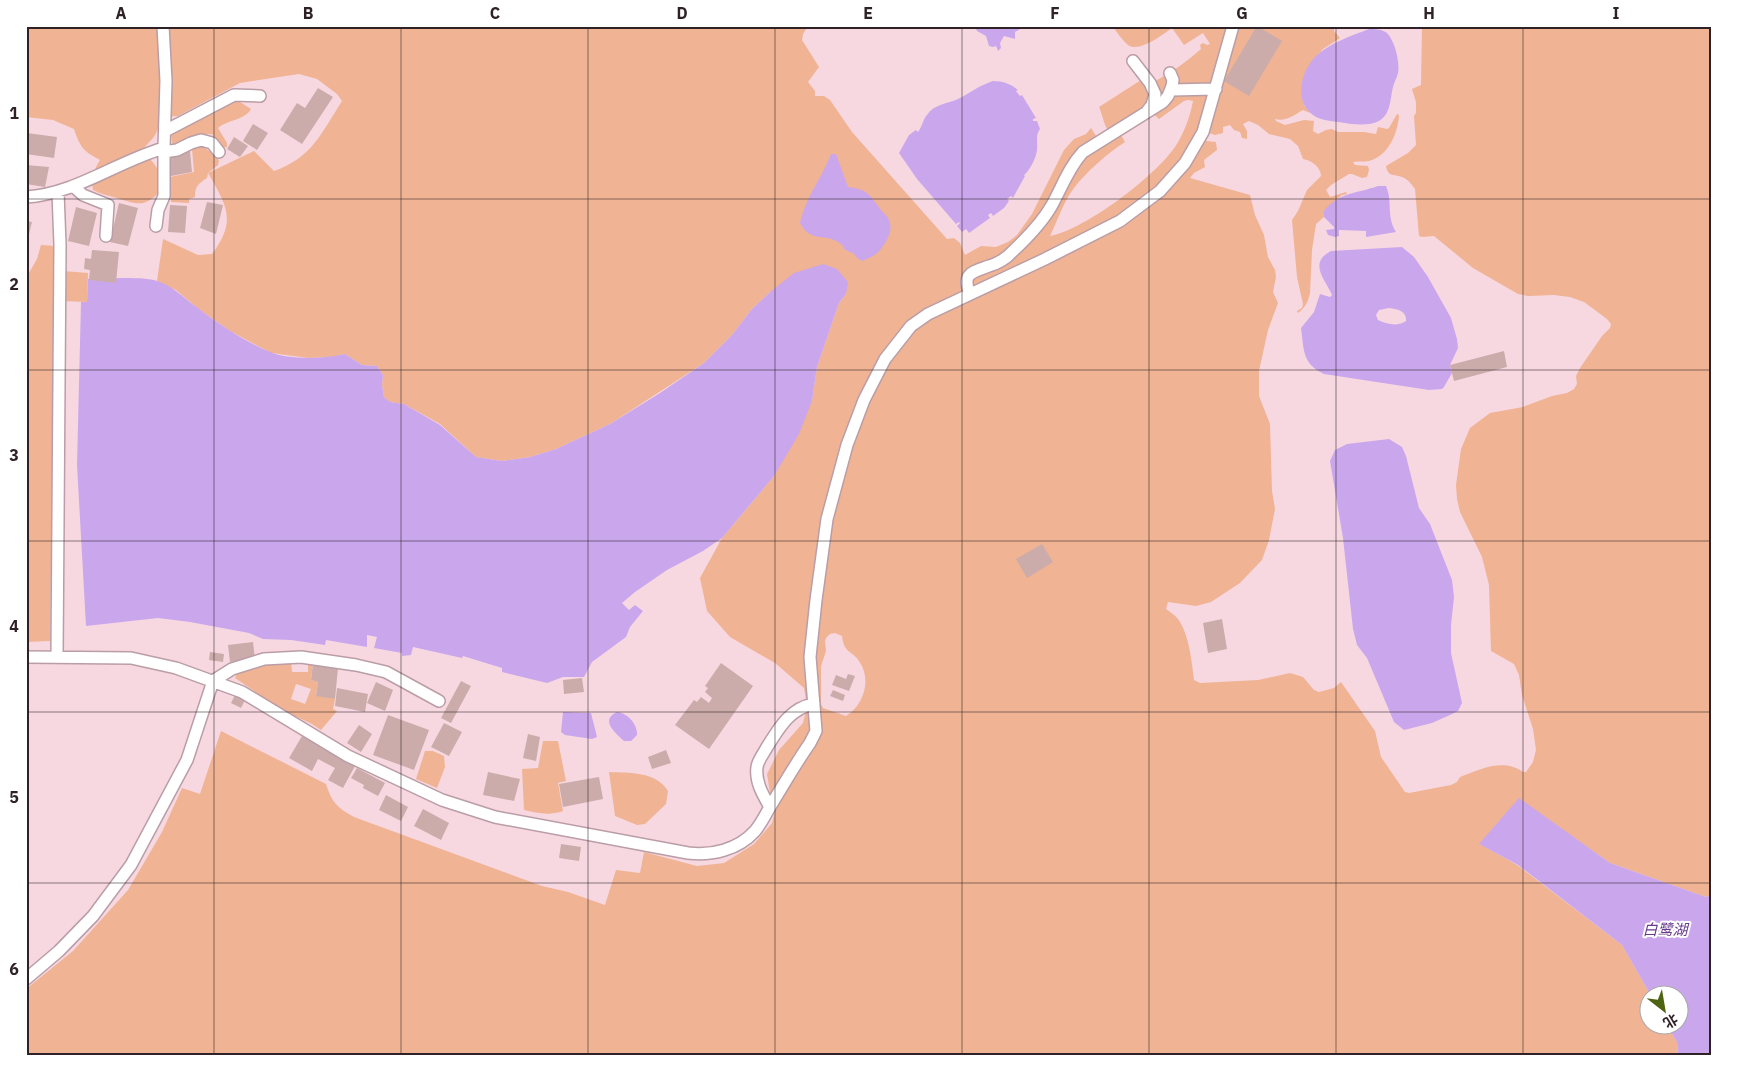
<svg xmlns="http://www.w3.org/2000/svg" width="1737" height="1082" viewBox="0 0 1737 1082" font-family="'IBM Plex Sans','Noto Sans SC',sans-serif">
  <rect width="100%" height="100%" fill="#f7d8e1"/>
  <!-- green -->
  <path fill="#f0b393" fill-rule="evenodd" d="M26,26H808L803,34L802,40L819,67L808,82L815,91V96H824L830,100L852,132L947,239L954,238L960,243L965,255L981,246L996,247L1008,242L1017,235L1032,214L1064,150L1074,139L1086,134L1091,128L1103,147L1121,135L1125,142C1106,154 1079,178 1068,197C1061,209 1056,224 1050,236C1086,229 1154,177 1175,147C1184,133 1190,117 1193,101L1188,100L1184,101L1159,119L1151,112L1109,132C1103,123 1103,116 1099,107L1141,80L1146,86C1166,76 1184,64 1201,49L1200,45L1203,43L1207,45L1210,44L1203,33L1184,45L1172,28C1162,35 1139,53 1128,45C1122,40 1117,32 1112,26H1334V31L1340,38L1323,49L1316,57L1304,105L1310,113L1303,110C1294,115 1286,122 1275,119L1276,121L1285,125L1304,120L1314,121L1313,131L1318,134L1326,130L1332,129L1338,132H1364L1376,134L1378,127L1387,129L1389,128L1397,114L1399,115C1398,132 1389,156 1369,161C1364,162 1359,161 1353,162L1355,165L1368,166L1369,170L1367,177L1362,178L1352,174H1349L1331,185L1326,190L1330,197L1346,192L1347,194L1342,195L1323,212L1324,217L1316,224L1312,250L1310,293C1308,302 1305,308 1298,313L1297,311L1302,308L1303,304L1297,277L1292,220L1298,211L1307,190L1321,176C1321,167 1311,160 1303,159L1298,146L1290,139L1269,134L1258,125L1249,121L1243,124L1247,131V139L1242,138L1240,132L1234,130L1230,125L1223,127V133L1215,135L1209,133L1206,141L1216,142L1217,150L1204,160L1205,167L1194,173L1190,178L1250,195L1255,215L1264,235L1268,257L1275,270L1276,277L1273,292L1278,303L1268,330L1259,371V396L1270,424L1272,491L1275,509L1269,540L1262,560L1240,583L1211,602L1196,606L1168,602L1166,609C1170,612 1175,615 1178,619C1189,634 1192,662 1194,680L1200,683L1258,680L1290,673L1303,677L1314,690L1319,692L1334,688L1341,682L1375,731L1381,757L1405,792L1409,793L1451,785L1457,782L1460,777C1481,769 1503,758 1523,772H1526L1533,762L1536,750L1533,729L1522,695L1519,675L1514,664L1491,651L1489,585L1482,557L1460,512L1457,499L1456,485L1461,449L1470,428L1490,413L1523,407L1552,396L1567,393L1574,389L1577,384L1576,376L1580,368L1602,336L1610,328L1611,324L1607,319L1584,302L1570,297L1554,295L1528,296L1518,294L1473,268L1434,236L1422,237L1419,236L1415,189C1412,185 1408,179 1402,177C1393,174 1388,177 1386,166L1408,153L1416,145L1414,116L1416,113V102L1412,89L1421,85L1422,26H1711V895L1706,897L1610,863L1519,799L1480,844L1517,865L1622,945L1650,994V1024L1667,1025L1677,1042L1678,1056H26V989L73,951L128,890L162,832L182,788L200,794L221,731L326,784C332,803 338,808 354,817L542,886L568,892L605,905L616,870L640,873L644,852L697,866L724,863L754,844L772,823L776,808L770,793L767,774L779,750L803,723L807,707L804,688L775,663L730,637L707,611L700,578L722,538L774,476L812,401L817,367L839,303L846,294L770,292L752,309L732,335L704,363L610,424L556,449L530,457L502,461L476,457L440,424L404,404L390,402L384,397L382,385L383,375L377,366L362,365L345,354L332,357L308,358L271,353L230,331L196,307L176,290L157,281L163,239L198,255L212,254C237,221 227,206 208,173L254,151L274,171C312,158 322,132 342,101L337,94L317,79L299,74L240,83L178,116L160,117C159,125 158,132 153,138C149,143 144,146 142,152C153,160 162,172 164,187C146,207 141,206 117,198C109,196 101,194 93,190C91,179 94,169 100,160C83,151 80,147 74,129L53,120L26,117ZM835,633L842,636C844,654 852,650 859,661C872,679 864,705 846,716L823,708L821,704V666L826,651L825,641L826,638L830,634Z
    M235,102H240L251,109C245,120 227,120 218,128L227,143V147L222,148L212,134C197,134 185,141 173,150L171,133Z
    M199,144L215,155L219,161L218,165L208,173L207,178C198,184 195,186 195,197L189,199V203L171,202L170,177L194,172L192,149Z
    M41,245L55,246L50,641L26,642V278L37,259Z
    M63,271L88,273L87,302L62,301Z
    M280,660H299L313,662L311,680L318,682L316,695L335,699L333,709L337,711L321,730L312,724L282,710L235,678L238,671L241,669ZM291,662H308V672H292ZM296,684L311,689L305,704L291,699Z
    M543,741H558L566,781L558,783L563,811C550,816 536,813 524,810L522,769L538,768Z
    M425,751H433L444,756L445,767L437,788L416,779Z
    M609,772C629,773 656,771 668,791L666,804L645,824L637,825L615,816Z"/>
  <!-- water -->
  <path fill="#caa7ec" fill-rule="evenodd" d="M1025,26L1015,32V39L1004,36L1000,43L1001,48L998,51L996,46L993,47L989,46L986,36L977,31L975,27Z
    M1369,29C1375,29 1382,29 1387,33C1395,41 1400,62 1398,73C1397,78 1394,82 1393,87C1390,99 1391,114 1379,121C1367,127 1351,124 1338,122C1330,121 1322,120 1316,117C1293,104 1300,73 1315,57C1329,43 1351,36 1369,29Z
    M993,81C1003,81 1011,84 1018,90L1016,91L1020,96L1022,95L1036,118L1033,119V121H1037L1040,129C1035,136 1038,142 1037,150C1036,159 1029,171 1024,175L1025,176L1013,198L1011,196L1007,199L1009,201L1004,208L993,216L991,213L988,215L990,218L969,233L966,229L962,232L957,226L960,223L959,222L956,224L917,179L899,153L909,135L916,130L918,132C923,125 923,119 927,115C934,104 947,104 958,99C970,93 980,85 993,81Z
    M831,154H836L848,187C870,190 869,195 882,211C885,215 889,217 890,223C893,233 883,248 876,254C872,257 866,259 862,261C857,259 857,257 853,253C851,252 849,252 846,250C843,249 844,246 841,244C826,232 811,244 800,223C807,194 821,180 831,154Z
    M1378,186H1386C1393,202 1386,216 1396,232L1366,237V231L1339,230V236L1335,237L1328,235L1326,230L1334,229V227L1324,217L1323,212C1339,192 1355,194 1378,186Z
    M1402,247L1414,257L1428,277L1451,318L1457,339L1458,348L1450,365L1452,373L1444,387L1442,389L1429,390L1324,374C1302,364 1304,349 1301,328L1314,312L1320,294L1330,297L1332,295C1325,279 1308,263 1331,251ZM1389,308C1397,309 1407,311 1406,321C1398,327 1386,324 1378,320L1376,315L1379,310Z
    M823,264L837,269L848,282L846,294L839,303L817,367L812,401L799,434L774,476L722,538L703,551L667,570L635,592L622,603L629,610L635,605L643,611L630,627L626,637L592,662L584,677H563L547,683L502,672V668L463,656L462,658L413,647L411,655L402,656V653L374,648L377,637L367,635V647L326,640L325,645L291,640L263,639L249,633L190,622L158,618L86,626L77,465L81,302H87L88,279C107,279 140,276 157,281C173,285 184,299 198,308C220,325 244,341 270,352C289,360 325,359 345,354L362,365L377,366L383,375L382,385L384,397L390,402L404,404L440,425L476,457L502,461L530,457L556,449L610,424L660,393L704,363L732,335L752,309L770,292L794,273Z
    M1389,439L1402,447L1406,456L1419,508L1430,524L1452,580L1454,597L1451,625V653L1462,703L1458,711L1450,715L1432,723L1404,730L1394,722L1367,658L1357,645L1353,629L1343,538L1330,461L1335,450L1347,444Z
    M563,712L591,713L597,737L592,739L565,735L561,732Z
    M617,712C628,713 638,725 637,735L631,741H624C614,732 600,720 617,712Z
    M1519,798L1610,863L1706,897L1711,895V1056H1678L1677,1042L1667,1025L1680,1024V994H1650L1622,945L1518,865L1479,844Z"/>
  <!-- building -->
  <path fill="#cbacaa" d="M1257,26L1282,41L1249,96L1224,81Z
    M318,88L333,97L302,144L280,130L297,103L305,108Z
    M253,124L268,133L257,150L243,141Z
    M27,133L57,137L54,158L26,154Z
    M234,137L248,146L240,157L227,149Z
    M190,151L192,172L171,176L169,154Z
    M26,165L49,167L45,187L26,184Z
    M207,202L223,205L216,234L200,228Z
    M119,203L138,208L128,246L110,242Z
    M170,205L187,206L185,233L168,232Z
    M76,207L97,213L89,246L68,241Z
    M26,221L32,222L27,242H26Z
    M92,250L119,252L116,283L89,280L90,270L84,269L85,258L91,259Z
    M1504,351L1507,367L1454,381L1450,365Z
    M1042,544L1053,562L1027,578L1016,559Z
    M1222,619L1227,649L1208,653L1203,623Z
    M253,642L255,659L230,662L228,645Z
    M210,652L224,654L223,662L209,660Z
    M313,663L338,668L335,699L316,696L318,682L311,680Z
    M721,663L753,686L709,749L675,725L694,700L697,702L701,697L709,703L712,698L705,692L708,688L705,686Z
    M848,674L855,676L849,691L832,685L836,675L846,679Z
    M582,678L584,692L564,694L563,680Z
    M461,681L471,686L451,723L441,718Z
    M376,682L393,690L385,711L367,703Z
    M337,688L368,694L365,712L335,706Z
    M833,690L845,695L843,701L830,696Z
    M235,695L245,700L241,708L231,703Z
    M388,715L429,730L414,770L373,755Z
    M444,723L462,732L449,756L431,747Z
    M359,725L372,734L361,752L347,743Z
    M528,734L540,737L536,761L523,758Z
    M302,736L355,766L343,788L328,780L335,768L318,759L312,771L289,758Z
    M666,750L671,763L652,769L648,757Z
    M357,768L385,783L378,796L363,788L364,785L351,778Z
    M488,772L520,779L514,801L483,795Z
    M599,777L603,799L563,807L559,784Z
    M386,795L408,807L401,821L379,810Z
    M423,809L449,823L441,840L414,826Z
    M561,844L581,847L579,861L559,858Z"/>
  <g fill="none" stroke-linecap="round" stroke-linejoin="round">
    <defs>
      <path id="minor" d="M1133,61L1150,83L1155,94L1152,105L1148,110
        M1171,90L1216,89
        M165,131L234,95L260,96
        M73,186L83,195L108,205L106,236
        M26,197C75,194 116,162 164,148V152L177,150L191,143L201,140L212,143L219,152
        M156,226L158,210L164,196V148L166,81L163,26
        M970,294C961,273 973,272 989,266C997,264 1007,258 1012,252C1027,238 1042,223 1052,205C1062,187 1069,167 1083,152L1163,102L1168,96L1172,86L1173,80L1170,73
        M57,656L60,245L58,192
        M26,657L131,658L176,668L242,692L348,756L442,800L495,817L688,853C711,856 738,850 755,831C761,824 766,814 771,805C784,784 796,763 810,743L816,731L810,657L816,600L827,519L847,445L864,400L885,359L911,326L928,314L1045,259L1120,221L1160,191L1185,163L1203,132L1233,26
        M770,807C763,795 755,782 757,767C758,760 764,753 767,747C779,728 790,708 814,704
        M26,979L59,951L93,916L131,865L187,760L213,681L232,669L264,659L301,657L356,665L386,672L439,701"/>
    </defs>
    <!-- minor casing -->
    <use href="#minor" stroke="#ba9da6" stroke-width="14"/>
    <!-- minor -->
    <use href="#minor" stroke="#fff" stroke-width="11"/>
  </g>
  <!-- grid -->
  <path fill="none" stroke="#2e2226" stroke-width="1" stroke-opacity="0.55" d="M214,26V1056M401,26V1056M588,26V1056M775,26V1056M962,26V1056M1149,26V1056M1336,26V1056M1523,26V1056M26,199H1711M26,370H1711M26,541H1711M26,712H1711M26,883H1711"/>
  <g text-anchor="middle" stroke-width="4" stroke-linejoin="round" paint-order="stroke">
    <!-- water labels -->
    <g font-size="15" font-style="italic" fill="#673a8b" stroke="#fff">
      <text x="1665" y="935">白鹭湖</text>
    </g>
  </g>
  <!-- border -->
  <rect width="1737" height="1082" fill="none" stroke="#ffffff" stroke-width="55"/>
  <!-- north arrow -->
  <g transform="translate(1664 1010) rotate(149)"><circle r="24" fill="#ffffff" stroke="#aba7a8"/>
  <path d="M0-4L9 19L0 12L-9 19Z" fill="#4e6412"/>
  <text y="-8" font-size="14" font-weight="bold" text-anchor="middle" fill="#2e2226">北</text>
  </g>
  <rect x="28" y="28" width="1682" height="1026" fill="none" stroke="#2e2226" stroke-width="2"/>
  <g font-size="16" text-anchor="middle" font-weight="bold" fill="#2e2226">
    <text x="121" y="19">A</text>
    <text x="308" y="19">B</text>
    <text x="495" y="19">C</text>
    <text x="682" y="19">D</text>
    <text x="868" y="19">E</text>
    <text x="1055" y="19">F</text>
    <text x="1242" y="19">G</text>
    <text x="1429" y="19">H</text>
    <text x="1616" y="19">I</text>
    <text x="14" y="119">1</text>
    <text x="14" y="290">2</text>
    <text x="14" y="461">3</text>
    <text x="14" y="632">4</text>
    <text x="14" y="803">5</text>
    <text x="14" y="975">6</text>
  </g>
</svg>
